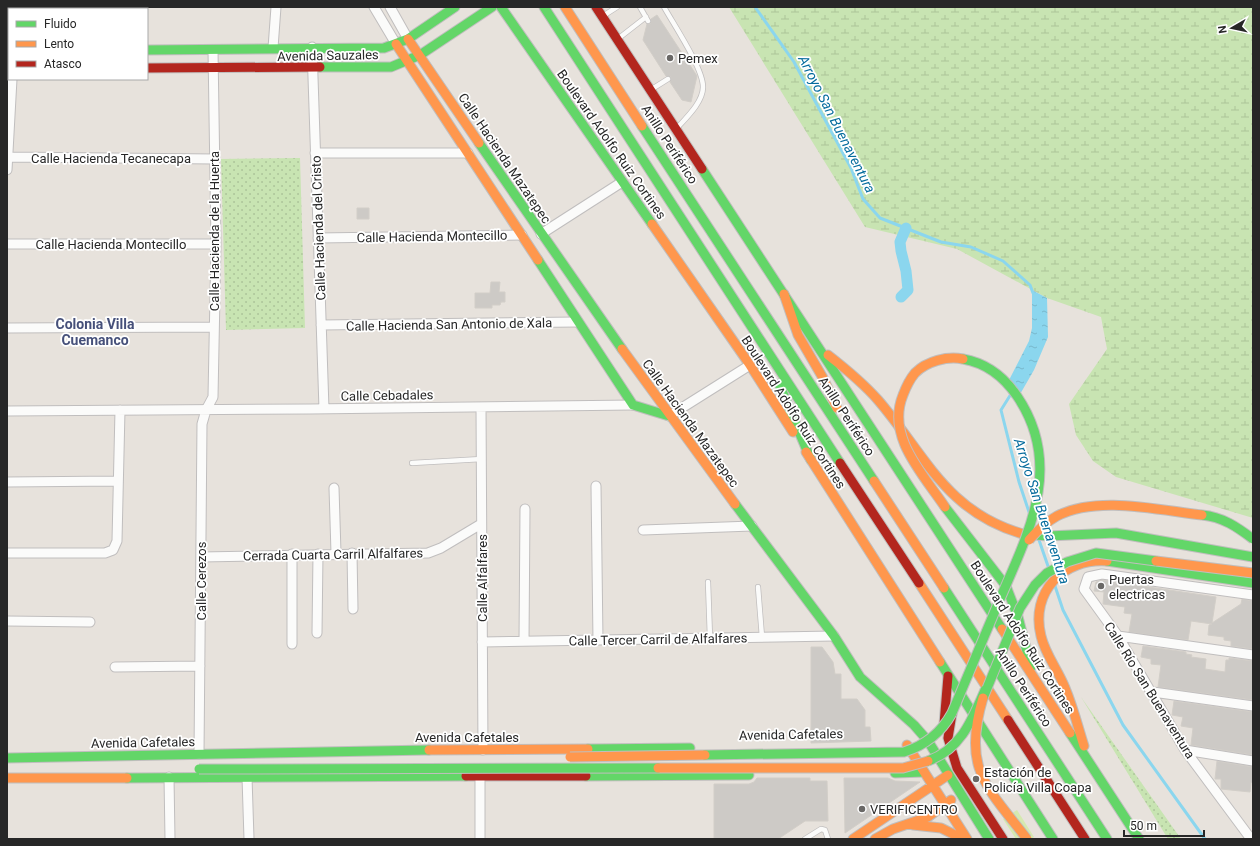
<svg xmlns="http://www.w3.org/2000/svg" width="1260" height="846" viewBox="0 0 1260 846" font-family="Roboto,sans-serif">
  <defs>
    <pattern id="wetland-marsh" width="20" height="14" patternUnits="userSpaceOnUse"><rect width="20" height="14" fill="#c8e4b2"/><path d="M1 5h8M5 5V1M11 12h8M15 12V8" fill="none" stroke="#acc499"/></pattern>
    <pattern id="park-dots" width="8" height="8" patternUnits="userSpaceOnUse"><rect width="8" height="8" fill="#c8e4b2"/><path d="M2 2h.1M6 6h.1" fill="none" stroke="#acc499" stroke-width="1.8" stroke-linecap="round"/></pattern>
    <pattern id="water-ripples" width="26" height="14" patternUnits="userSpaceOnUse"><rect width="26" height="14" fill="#8bd6ee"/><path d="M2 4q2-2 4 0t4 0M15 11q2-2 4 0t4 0" fill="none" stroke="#78b8cc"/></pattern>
  </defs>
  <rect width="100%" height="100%" fill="#e7e2dc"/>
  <!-- wetland -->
  <path fill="url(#wetland-marsh)" d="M729,7H1253V518L1116,477L1093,461L1076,435L1069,404L1107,349L1101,317L1047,298L957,249L865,227Z"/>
  <!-- park -->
  <path fill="url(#park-dots)" d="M300,158L305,328L226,330L221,159Z
    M1081,697L1181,839H1168Z"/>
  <!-- pitch -->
  <path fill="#d5e9af" d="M1017,810L1034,837L1031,839H1016L1003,819Z"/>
  <!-- water -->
  <path fill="url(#water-ripples)" d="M1032,290L1047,298L1048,337L1034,370L1019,396L1007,384L1029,341L1032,328Z"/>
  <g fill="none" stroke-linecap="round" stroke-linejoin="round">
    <!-- stream -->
    <path stroke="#8bd6ee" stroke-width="3" d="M755,7L794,62L851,168L863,199L880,218L941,242L971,247L1003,261L1030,285L1033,293
      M1011,394L1001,410L1019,482L1029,512
      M1039,540L1049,569
      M1054,583L1063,610L1123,725L1205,839"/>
    <!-- canal -->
    <path stroke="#8bd6ee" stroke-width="11" d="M901,297L908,290L906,271L901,251L900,242L906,228"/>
  </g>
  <!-- building -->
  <path fill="#cdcac6" stroke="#d2cec8" d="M657,15L697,76L691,102L682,100L670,82L671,77L666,76L643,40L647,24H650L651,19Z
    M357,208H369V219H357Z
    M491,282H500L499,292H505V302H501L500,305H492V308H475V293H490Z
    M1102,580L1216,597L1212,623L1241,604L1242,599L1253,601V649L1231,646V641L1224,640V637L1208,635L1209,625L1212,624L1191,621L1188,640L1129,632L1132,614L1124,613L1125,607L1103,604L1104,592L1094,591L1096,582Z
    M1143,646L1186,652V654L1192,655L1191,657L1206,659L1205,669L1225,672L1226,660H1229V658L1253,661V700L1158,687L1161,665L1151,664V659L1141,657Z
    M811,647H822L833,662L835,674H841V699H857L865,710V727H870L871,741L811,743Z
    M1174,701L1253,712V755L1191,745L1193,728L1181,726L1183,717L1172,715Z
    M1217,761L1253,767V783L1251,782L1250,792L1221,789V779H1215Z
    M757,778H810V781H827L828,821H805L778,839H714V784H749L754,782Z
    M844,778H888L895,781L920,782L845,833Z"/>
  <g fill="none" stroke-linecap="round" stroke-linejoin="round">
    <defs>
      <path id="lane" d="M640,7L648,21
        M664,7C674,25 703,68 703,87C703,102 687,117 677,128
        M603,16L617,7
        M619,38L646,17
        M652,89L668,79
        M412,463L482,459
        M708,582L710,638
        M758,587L762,637
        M805,839L821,829L825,830L828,839"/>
      <path id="street" d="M374,7L396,44
        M390,7L408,39
        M19,9V7
        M312,47L324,409
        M273,48L276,7
        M315,153H468
        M7,157L215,159
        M7,170L12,79
        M541,234L622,182
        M318,238L522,235
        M7,244H216
        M321,325L578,322
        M7,328L214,327
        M481,407L483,750
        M7,411L310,409L633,405
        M669,416L750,365
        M7,482L118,481
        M596,486L598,640
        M334,488L336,553
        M643,530L752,526
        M7,553H105L113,550L117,541L120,410
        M352,553L353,609
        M201,557L428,553L441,548L481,524
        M7,621L90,622
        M317,633L318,554
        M1118,636L1253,655
        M524,641L525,509
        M482,642L834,636
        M292,644V554
        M115,667L200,666
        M1153,692L1253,706
        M1185,750L1253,761
        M199,754L202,424L206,410L213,397L216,244L213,50
        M169,777L170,839
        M247,777L249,839
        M480,839V777
        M1251,839L1185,750L1118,636L1084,589L1088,577L1102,574L1253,595"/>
      <path id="fast" d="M501,7L652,224
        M544,7L840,463
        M147,50L384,48L408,39L455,7
        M7,66H9
        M320,67H391L420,55L492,7
        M642,126L874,481
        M479,143L622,349
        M702,169L1002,629
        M538,260L633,405L669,416
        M779,384L811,460
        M735,504L834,636L860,677L914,725L928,741L989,839
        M945,507L1006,586L1018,617L1031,667
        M1023,534L1048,536L1116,533L1253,557
        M1107,561L1253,583
        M944,588L1107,839
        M940,662L1053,839
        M1070,733L1139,839
        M588,749L690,748
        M7,758L429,750
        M895,773L924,772
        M586,776L749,775
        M127,778L466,776"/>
      <path id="slow" d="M565,7L642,126
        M408,39L479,143
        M396,44L538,260
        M7,49H9
        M652,224L750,365L793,432
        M784,294L798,335L823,378L837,408
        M622,349L735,504
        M828,355C846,369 863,383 878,400C926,456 946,512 1023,534
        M806,452L940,662
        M874,481L944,588
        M919,583L1008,720
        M1002,629L1070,733
        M907,745L967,839
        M1084,746C1078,727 1073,707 1065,688C1058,670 1045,654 1041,636C1030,592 1063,558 1107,561
        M429,750L588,749
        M7,778H127
        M913,825L941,828L963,839
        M853,839L948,775
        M875,839L893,829L928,817L951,800"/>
      <path id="jam" d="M596,7L702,169
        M147,68L320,67
        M840,463L919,583
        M952,714L948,738L957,768L1003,839
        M1008,720L1085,839
        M944,724L948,676
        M466,776H586"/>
    </defs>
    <!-- lane casing -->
    <use href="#lane" stroke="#c0bebe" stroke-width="6"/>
    <!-- street casing -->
    <use href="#street" stroke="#c0bebe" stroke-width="11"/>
    <!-- fast casing -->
    <use href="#fast" stroke="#c0bebe" stroke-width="11"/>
    <!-- slow casing -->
    <use href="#slow" stroke="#c0bebe" stroke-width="11"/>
    <!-- jam casing -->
    <use href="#jam" stroke="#c0bebe" stroke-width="11"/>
    <!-- lane -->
    <use href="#lane" stroke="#fbfbfa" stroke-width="4.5"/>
    <!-- street -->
    <use href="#street" stroke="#fbfbfa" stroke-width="9"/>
    <!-- fast -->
    <use href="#fast" stroke="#63d668" stroke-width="9"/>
    <!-- slow -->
    <use href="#slow" stroke="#ff974d" stroke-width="9"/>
    <!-- jam -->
    <use href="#jam" stroke="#b3261e" stroke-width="9"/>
    <defs>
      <path id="fast-bridge" d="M1202,515C1223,517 1237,527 1253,539
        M983,698L1020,608L1035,585L1047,573L1067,562L1096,553L1156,561
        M952,713C968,675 984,637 1000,599C1029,532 1064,465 1017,396C1004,377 986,363 963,359
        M705,755L904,752C926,745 941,733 952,713
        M928,761C961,749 972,720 985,690
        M199,769L658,768"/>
      <path id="slow-bridge" d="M945,507C923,474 886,437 903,395C906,387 910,379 915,373C927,361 947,356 963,359
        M1029,540C1037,531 1046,522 1057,516C1097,495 1158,510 1202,515
        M1156,561L1253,573
        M983,698C962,768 986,786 1027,839
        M570,757L705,755
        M658,768H903L928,761"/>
    </defs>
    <!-- fast-bridge casing -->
    <use href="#fast-bridge" stroke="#c0bebe" stroke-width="11" stroke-linecap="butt"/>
    <!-- slow-bridge casing -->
    <use href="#slow-bridge" stroke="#c0bebe" stroke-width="11" stroke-linecap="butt"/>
    <!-- fast-bridge -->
    <use href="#fast-bridge" stroke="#63d668" stroke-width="9"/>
    <!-- slow-bridge -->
    <use href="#slow-bridge" stroke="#ff974d" stroke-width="9"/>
  </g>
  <!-- markers -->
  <g fill="#6a6866" stroke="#fff" stroke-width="1.5">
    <circle cx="670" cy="58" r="4"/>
    <circle cx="1101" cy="586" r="4"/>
    <circle cx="976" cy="779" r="4"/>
    <circle cx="862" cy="809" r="4"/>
  </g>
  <g text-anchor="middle" stroke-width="3.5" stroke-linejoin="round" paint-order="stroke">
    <!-- street labels -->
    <g font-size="13" fill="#272727" stroke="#fff">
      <text transform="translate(328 55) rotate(-1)" y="5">Avenida Sauzales</text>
      <text transform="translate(612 144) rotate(55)" y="5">Boulevard Adolfo Ruiz Cortines</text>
      <text transform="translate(670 144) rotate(57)" y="5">Anillo Periférico</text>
      <text x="111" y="163">Calle Hacienda Tecanecapa</text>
      <text transform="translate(505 158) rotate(56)" y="5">Calle Hacienda Mazatepec</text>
      <text transform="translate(318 228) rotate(-92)" y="5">Calle Hacienda del Cristo</text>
      <text transform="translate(214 231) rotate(-90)" y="5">Calle Hacienda de la Huerta</text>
      <text transform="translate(432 236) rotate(-1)" y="5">Calle Hacienda Montecillo</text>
      <text x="111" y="249">Calle Hacienda Montecillo</text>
      <text transform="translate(449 324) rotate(-1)" y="5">Calle Hacienda San Antonio de Xala</text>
      <text transform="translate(387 395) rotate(-1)" y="5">Calle Cebadales</text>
      <text transform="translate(794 412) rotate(57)" y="5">Boulevard Adolfo Ruiz Cortines</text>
      <text transform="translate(847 416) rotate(57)" y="5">Anillo Periférico</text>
      <text transform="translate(691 423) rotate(54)" y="5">Calle Hacienda Mazatepec</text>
      <text transform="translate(333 554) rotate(-1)" y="5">Cerrada Cuarta Carril Alfalfares</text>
      <text transform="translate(482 578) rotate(-90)" y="5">Calle Alfalfares</text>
      <text transform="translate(201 581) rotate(-90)" y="5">Calle Cerezos</text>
      <text transform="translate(1023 637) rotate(57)" y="5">Boulevard Adolfo Ruiz Cortines</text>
      <text transform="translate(658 639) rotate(-1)" y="5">Calle Tercer Carril de Alfalfares</text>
      <text transform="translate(1024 687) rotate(57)" y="5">Anillo Periférico</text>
      <text transform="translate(1150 690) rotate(58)" y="5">Calle Río San Buenaventura</text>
      <text transform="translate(791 734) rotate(-1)" y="5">Avenida Cafetales</text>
      <text x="467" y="742">Avenida Cafetales</text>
      <text transform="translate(143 742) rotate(-1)" y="5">Avenida Cafetales</text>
    </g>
    <!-- poi labels -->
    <g font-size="13" fill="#272727" stroke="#fff" text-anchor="start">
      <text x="678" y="63">Pemex</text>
      <text x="1109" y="584">Puertas<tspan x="1109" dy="15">electricas</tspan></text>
      <text x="984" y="777">Estación de<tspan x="984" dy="15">Policía Villa Coapa</tspan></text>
      <text x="870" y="814">VERIFICENTRO</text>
    </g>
    <!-- water labels -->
    <g font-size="14" font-style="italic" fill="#066c9d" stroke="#fff">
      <text transform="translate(837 124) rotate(63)" y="5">Arroyo San Buenaventura</text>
      <text transform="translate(1042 511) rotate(72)" y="5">Arroyo San Buenaventura</text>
    </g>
    <!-- neighbourhood labels -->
    <g font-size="14" font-weight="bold" fill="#46507a" stroke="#fff">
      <text x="95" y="329">Colonia Villa<tspan x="95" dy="16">Cuemanco</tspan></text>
    </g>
  </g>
  <!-- border -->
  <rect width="1260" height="846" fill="none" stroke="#272727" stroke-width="16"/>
  <!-- legend -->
  <rect x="8" y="8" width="140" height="72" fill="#ffffff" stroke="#a9a9a9"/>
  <rect x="16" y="21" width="20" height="6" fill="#63d668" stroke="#a9a9a9"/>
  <text x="44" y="28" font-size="12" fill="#272727">Fluido</text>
  <rect x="16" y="41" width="20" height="6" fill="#ff974d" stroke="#a9a9a9"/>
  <text x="44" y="48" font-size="12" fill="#272727">Lento</text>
  <rect x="16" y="61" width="20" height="6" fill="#b3261e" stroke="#a9a9a9"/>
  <text x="44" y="68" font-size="12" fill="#272727">Atasco</text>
  <!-- north arrow -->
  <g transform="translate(1232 28) rotate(261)" stroke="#ffffff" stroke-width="3" paint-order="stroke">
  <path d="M0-3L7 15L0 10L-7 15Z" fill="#272727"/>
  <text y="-6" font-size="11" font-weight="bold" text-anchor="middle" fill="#272727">N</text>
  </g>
  <!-- scale -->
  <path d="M1124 830v6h80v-6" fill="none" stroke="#272727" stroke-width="2"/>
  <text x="1130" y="830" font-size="12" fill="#272727" stroke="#ffffff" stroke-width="3" paint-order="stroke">50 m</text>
</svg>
